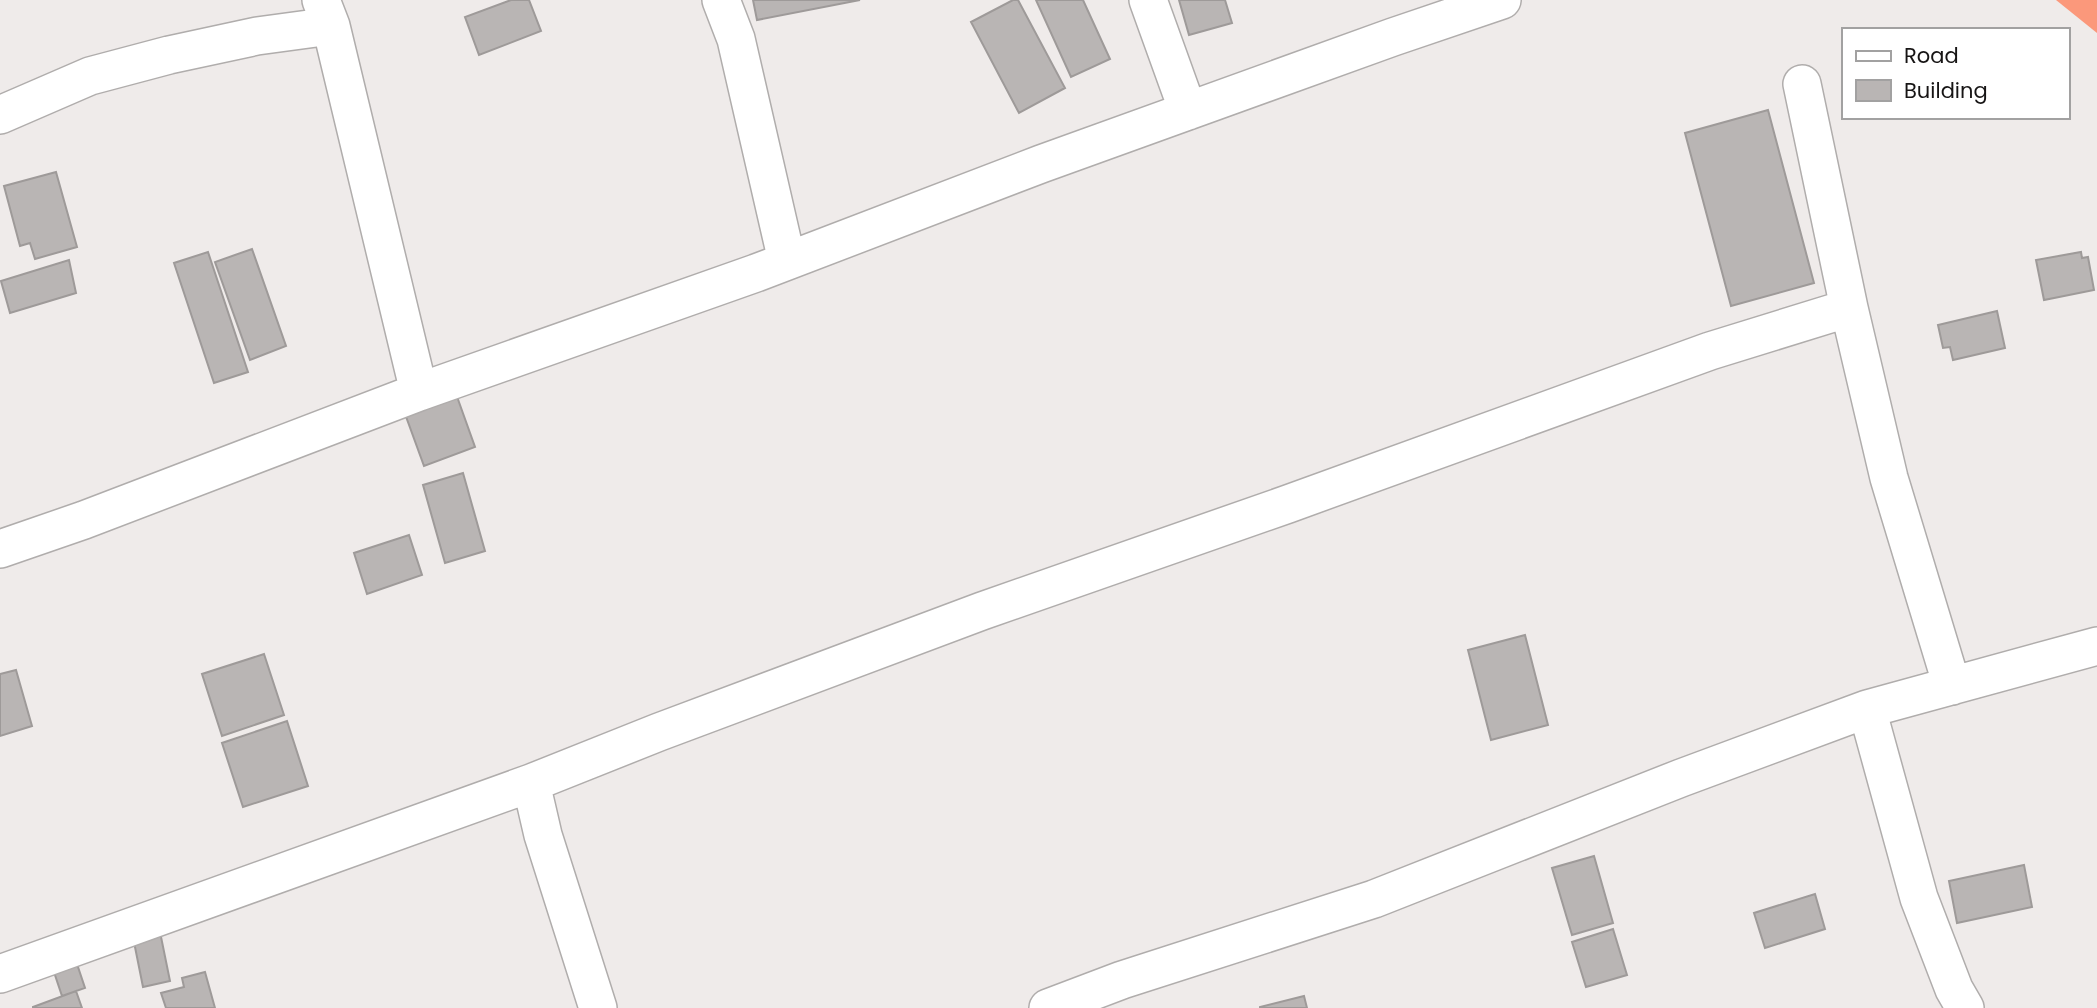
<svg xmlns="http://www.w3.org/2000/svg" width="2097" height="1008" viewBox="0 0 2097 1008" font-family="Poppins,sans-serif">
  <rect width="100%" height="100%" fill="#efebea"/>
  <!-- forest -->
  <path fill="#fb987b" d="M2056,0H2097V33Z"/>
  <!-- building -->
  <path fill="#b9b5b4" stroke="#9e9a99" stroke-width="2" d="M511,0H529L541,31L479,55L465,17Z
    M753,0H860L757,20Z
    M1013,0H1018L1065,88L1019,113L971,22Z
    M1036,0H1083L1110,59L1071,77Z
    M1179,0H1225L1232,23L1189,35Z
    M1768,110L1814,283L1731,306L1685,133Z
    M56,172L77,247L35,259L30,243L20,246L4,186Z
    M252,249L286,346L250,360L215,262Z
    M208,252L248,372L214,383L174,263Z
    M2081,252L2082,258L2088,257L2094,290L2044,300L2036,260Z
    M69,260L76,293L10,313L1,281Z
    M1997,311L2005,348L1953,360L1950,347L1943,348L1938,325Z
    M455,391L475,447L424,466L404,411Z
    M463,473L485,551L445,563L423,485Z
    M409,535L422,575L367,594L354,553Z
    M1525,635L1548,725L1491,740L1468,650Z
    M264,654L284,715L222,736L202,674Z
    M16,670L32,726L0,736V674Z
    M287,721L308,786L243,807L222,743Z
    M1594,856L1613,923L1572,935L1552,868Z
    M2024,865L2032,907L1957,923L1949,881Z
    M1815,894L1825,929L1765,948L1754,913Z
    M159,927L170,981L143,987L132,932Z
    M1613,929L1627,975L1586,987L1572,942Z
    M74,955L85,988L62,996L51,963Z
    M205,972L215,1008H166L161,993L184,987L182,978Z
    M76,991L82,1008H33V1007Z
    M1304,996L1307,1008H1260V1007Z"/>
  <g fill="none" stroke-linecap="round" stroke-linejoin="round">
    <defs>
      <path id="minor" d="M321,0L331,26L419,392
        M721,0L736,39L787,261
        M1148,0L1188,111
        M0,115L90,76L169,55L257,36L331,26
        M1849,308L1889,478L1952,686
        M0,549L84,520L419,392L756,273L1041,164L1393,37L1502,0
        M1867,709L1919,898L1954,989L1965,1008
        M531,783L659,732L982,611L1288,504L1710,351L1849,308L1802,84
        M0,974L531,783L543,835L598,1008
        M1048,1008L1122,980L1374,899L1681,778L1867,709L2097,646"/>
    </defs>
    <!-- minor casing -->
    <use href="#minor" stroke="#b0adac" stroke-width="40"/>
    <!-- minor -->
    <use href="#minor" stroke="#fff" stroke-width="37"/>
  </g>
  <!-- legend -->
  <rect x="1842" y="28" width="228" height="91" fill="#ffffff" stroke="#a2a1a1" stroke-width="2"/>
  <rect x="1856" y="51" width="35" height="10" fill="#ffffff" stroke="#a2a1a1" stroke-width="2"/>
  <text x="1904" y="63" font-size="21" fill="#171515">Road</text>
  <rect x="1856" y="80" width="35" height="21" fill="#b9b5b4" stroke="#a2a1a1" stroke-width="2"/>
  <text x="1904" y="98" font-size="21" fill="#171515">Building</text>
</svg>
